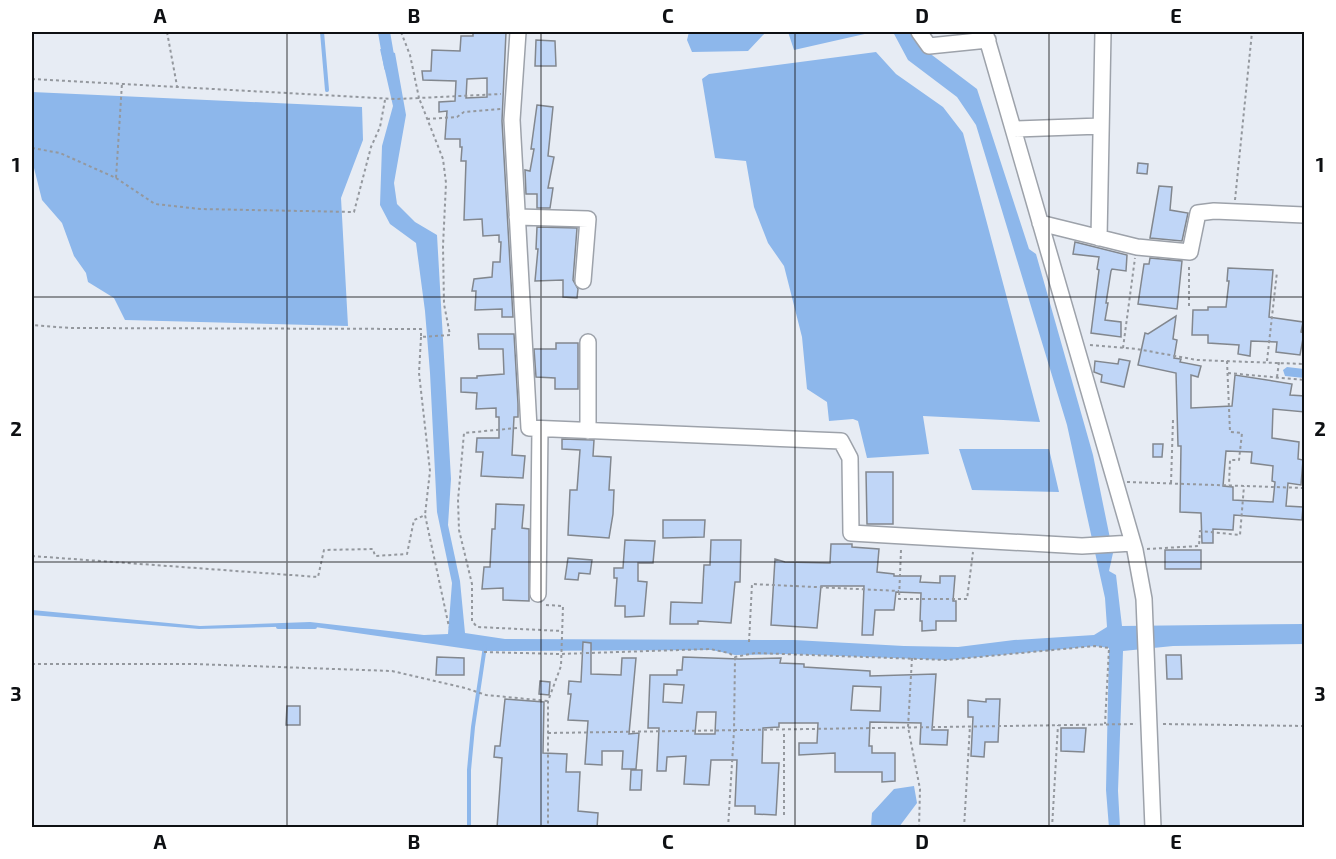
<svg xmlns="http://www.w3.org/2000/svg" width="1336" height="859" viewBox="0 0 1336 859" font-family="'Exo 2',sans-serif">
  <rect width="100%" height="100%" fill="#e7ecf4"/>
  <!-- water -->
  <path fill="#8db7eb" d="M689,32H766L748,51L692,52L687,40Z
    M788,32H869V33L794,50Z
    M893,32H914L924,49L977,89L1029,249L1036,254L1093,455L1113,553L1109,571L1116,575L1122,626L1304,624V644L1173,646L1123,651L1118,791L1120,827L1109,828L1106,790L1109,648L1095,646L947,660L791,654L735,655L712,650L482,651L308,626L199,629L32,615V610L200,626L310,622L424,635L448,634L452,583L437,512L430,373L425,311L416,243L390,224L380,205L382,146L393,106L380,49L395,53L406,115L394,183L397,204L415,222L437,235L451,479L448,525L460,581L465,633L505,639L794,640L904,646L958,647L1014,640L1094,635L1107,627L1105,598L1067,425L976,125L957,97L908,60Z
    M876,52L896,74L943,107L963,133L1040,422L923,416L929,454L867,458L858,421L853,419L829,421L827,402L807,389L802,337L784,266L768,243L754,207L746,161L715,158L702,79L709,74Z
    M32,92L362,107L363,140L341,198L348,326L125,320L114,298L88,282L86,273L74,256L62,223L42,200L32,160Z
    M1287,367L1304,369V378L1285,376L1283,370Z
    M959,449H1049L1059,492L972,490Z
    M914,786L917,803L899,827H871L872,813L894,789Z"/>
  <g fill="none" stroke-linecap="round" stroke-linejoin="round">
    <!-- stream -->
    <path stroke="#8db7eb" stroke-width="4" d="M322,32L327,90
      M278,627H315
      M469,828V770L473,727L485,646"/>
    <!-- canal -->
    <path stroke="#8db7eb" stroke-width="12" d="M384,32L390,67"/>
  </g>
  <!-- building -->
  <path fill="#c0d6f7" stroke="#82878e" stroke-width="1.5" fill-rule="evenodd" d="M473,32H506L502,121L513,317H502V309L475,310L476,291H472L474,279L492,277L493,262H500L501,242H499V235L483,236L482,219L464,220L466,161H461L462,147H460V139H445L447,111L439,112V102L455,101L456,81L423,80L422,71H431L432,50L460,51L461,36H473ZM487,78V97L466,98L467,79Z
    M536,40L555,41L556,66H535Z
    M537,105L553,107L548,156L554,157L548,188H553L550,208H537V194H526L525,170L530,171L534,149H531Z
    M1138,163L1148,164L1147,174L1137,173Z
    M1159,186L1172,187L1170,210L1188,213L1182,241L1150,238Z
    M537,227L577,228L573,280L578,289L577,298L563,297V280L535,281L538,249H536Z
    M1075,242L1127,255L1126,271L1112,269L1111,271L1106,303H1108L1105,320L1121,322V337L1091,333L1099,270L1097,269L1099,257L1073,254Z
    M1150,258L1182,261L1177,309L1138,304L1144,264H1149Z
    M1228,268L1273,270L1269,317L1303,322L1301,332L1304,333L1300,355L1276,352L1277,342L1251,341L1250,356L1238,354L1239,345L1208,343V335H1192L1193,310H1208V307H1226L1229,281H1227Z
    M1176,316L1173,339L1177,340L1174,358L1181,359L1180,362L1201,366L1198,377L1191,375V408L1232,406L1235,375L1292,384L1290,395L1305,396V412L1273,409L1272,438L1299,442L1298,459L1303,460L1301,485L1288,483L1286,506L1303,507L1302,520L1234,515L1233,530L1213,529V543H1202L1201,513L1180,512L1181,446H1178L1176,373L1138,365L1145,333L1148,334ZM1226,451L1252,452L1251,463L1273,466L1272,481L1275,482L1273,502L1233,500V487L1223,486Z
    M478,334H514L518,404V417H514L512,455L525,456L523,478L481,476L483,452H476L477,438H499V417H496V408L476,409L477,393L461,392V378H477V376L504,374L503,349H479Z
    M556,343H578V389H555V378L536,377L534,349H556Z
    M1119,359L1130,361L1124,387L1101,382L1102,375L1094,372L1095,361L1118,364Z
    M562,439L594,440L593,456L611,457L609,490H614L613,514L609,538L568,535L570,490H577L580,450L562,449Z
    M1153,444H1163L1162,457H1153Z
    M866,472H893V524H867Z
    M496,504L524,505L522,528L529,529V601L503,600V588L482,589L484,567H490L492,529H495Z
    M663,520H705L704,537L663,538Z
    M625,540L655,541L653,563H638V581L647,582L644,616L625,617V606H615L617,578H614V568H623Z
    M711,540H741L740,582H735L731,623L698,621V624H670L671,602L702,603L704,565H710Z
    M831,544H852V547L879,549L877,572L894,574V576H921L920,582L940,583V576H955L953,601H956V621H936V630L922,631V621H920L921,593L896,592L894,610H875L873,635H862L864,586H821L817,628L771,625L775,559L785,562L830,563Z
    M1165,550H1201V569H1165Z
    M568,558L592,560L590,574L579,573L578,580L565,579Z
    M583,642L591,643V674L621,675L622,658H636L629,734L639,733L636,769H622L623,751H602V765L585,764L588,721L568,720L571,694H568L569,681L581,682Z
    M1166,655H1181L1182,679H1167Z
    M437,657L464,658V675H436Z
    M683,657L739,659L781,658L780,663L804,664V667L870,671V676L936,674L932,730H948L947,745L920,744L921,723L870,722L869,746H872V753H895V781L882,782V772H835V753L799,755V743H817L818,723H779V727L763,728L762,763H779L776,815L755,814V806H735L737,760H711L709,785L684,784L686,756L667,757L666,771H657L659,728H648L650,675H677V670H682ZM664,684L684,685L682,703L663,702ZM853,686L881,687L880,711L851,710ZM697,712H716L715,734H695Z
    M540,681L550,682L549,695L539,694Z
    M505,699L544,702L543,753L567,754L566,772H580L578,811L598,813L597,828H497L502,758L494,757L495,746H500Z
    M986,699H1000L998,742H985L984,757L971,756L973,717H968V700L986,702Z
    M287,706H300V725H286Z
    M1061,728H1086L1084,752L1061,751Z
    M631,770H642L641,790H630Z"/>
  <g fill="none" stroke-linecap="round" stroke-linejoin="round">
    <defs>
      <path id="minor" d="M518,32L512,120L529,428L841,441L850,458L851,533L1082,546L1133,543
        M919,32L929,46L988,40
        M985,32L1135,550L1144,599L1153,828
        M1014,129L1101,126
        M517,217L588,219L583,281
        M1040,223L1137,247L1190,252L1198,213L1214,211L1304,215
        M1099,238L1103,32
        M588,342V431
        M538,594L540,429"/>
    </defs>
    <!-- minor casing -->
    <use href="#minor" stroke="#9da2aa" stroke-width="18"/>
    <!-- path -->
    <path stroke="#94989e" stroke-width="2" stroke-dasharray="3 3" stroke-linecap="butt" d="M167,32L177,86
      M401,32L410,55L419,98L501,94
      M32,79L395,99L419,98L443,159L446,183L443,246L444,304L450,335L421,337V329L70,328L32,325
      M427,119L457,117L464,112L501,109
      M32,148L60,153L116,178L122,83
      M116,178L155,204L200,209L354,212L371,147L380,127L385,100
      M1235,200L1252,32
      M1189,306V264
      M421,337L419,373L430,471L425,515
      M1090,345L1137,349L1197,360L1304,364
      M1123,348L1135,258
      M1227,361L1230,432L1242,433L1239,460H1230L1229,485
      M1267,361L1277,272
      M1228,373L1304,380
      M1277,377L1279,362
      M517,428L464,433L458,500L459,530L472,584V621L477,627L562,631
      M1127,482L1304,488
      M1171,483L1173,420
      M1147,549L1199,546L1200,531L1240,535L1244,486
      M901,550L899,599H967L973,552
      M32,556L318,577L324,550L373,549L375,556L407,554L414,520L425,515L449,627
      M546,605L563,606L561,666L548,701V828
      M749,642L752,584L899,591
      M484,652L559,654L710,649L729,653L735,657L755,653L947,660L1095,646L1109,648L1105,724
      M912,658L908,727L920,789L919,828
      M32,664H194L392,671L465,688L486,695L548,701
      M1163,724L1304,726
      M548,733L1136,724
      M784,815V731
      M728,828L734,731L735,657
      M964,828L970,726
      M1052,828L1058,725"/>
    <!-- minor -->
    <use href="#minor" stroke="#fff" stroke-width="15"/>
  </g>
  <!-- grid -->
  <path fill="none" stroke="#0e1013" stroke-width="1.5" stroke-opacity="0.55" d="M287,32V828M541,32V828M795,32V828M1049,32V828M32,297H1304M32,562H1304"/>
  <!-- border -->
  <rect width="1336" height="859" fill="none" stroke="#ffffff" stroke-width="66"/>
  <rect x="33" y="33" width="1270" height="793" fill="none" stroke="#0e1013" stroke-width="2"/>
  <g font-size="20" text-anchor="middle" font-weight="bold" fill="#0e1013">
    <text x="160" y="23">A</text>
    <text x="414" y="23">B</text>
    <text x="668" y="23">C</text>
    <text x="922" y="23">D</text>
    <text x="1176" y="23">E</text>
    <text x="16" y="172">1</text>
    <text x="1320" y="172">1</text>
    <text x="16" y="436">2</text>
    <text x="1320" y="436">2</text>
    <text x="16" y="701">3</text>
    <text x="1320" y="701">3</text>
    <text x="160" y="849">A</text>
    <text x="414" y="849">B</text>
    <text x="668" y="849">C</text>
    <text x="922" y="849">D</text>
    <text x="1176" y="849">E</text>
  </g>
</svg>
